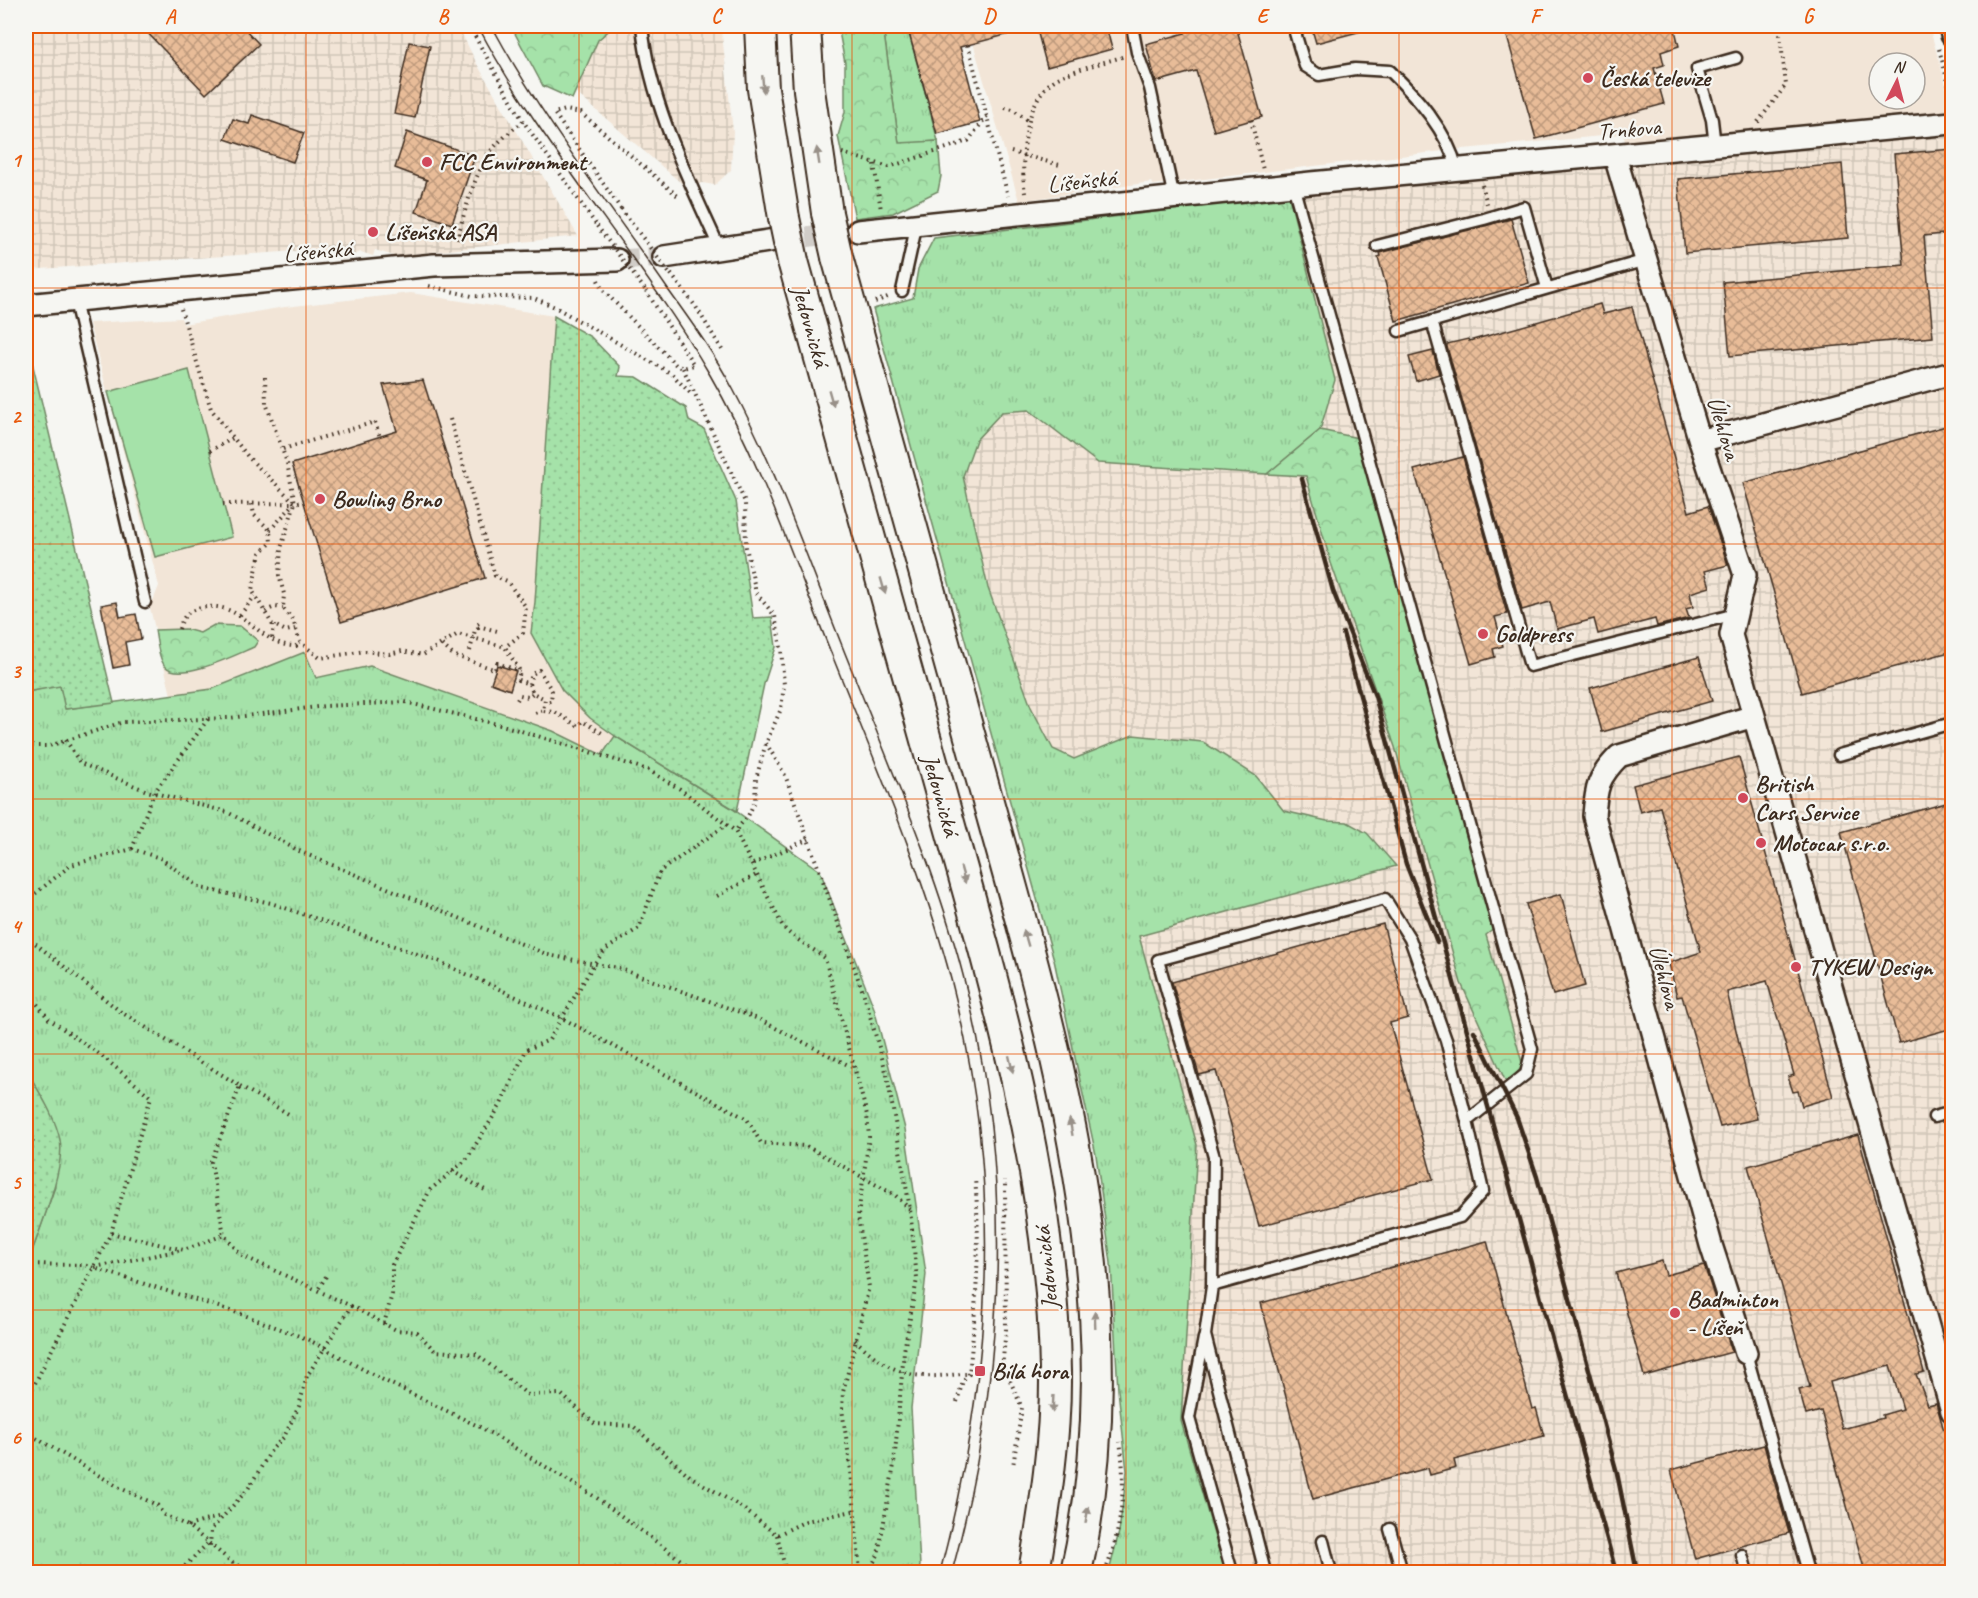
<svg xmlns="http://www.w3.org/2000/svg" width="1978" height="1598" viewBox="0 0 1978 1598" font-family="Caveat,sans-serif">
  <defs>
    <pattern id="industrial-grid" width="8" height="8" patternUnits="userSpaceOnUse" patternTransform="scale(1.5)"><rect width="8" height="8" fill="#f2e5d7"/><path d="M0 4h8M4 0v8" fill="none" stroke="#d0c5b8"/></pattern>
    <pattern id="grass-tufts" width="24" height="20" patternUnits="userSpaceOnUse" patternTransform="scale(1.5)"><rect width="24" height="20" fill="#a5e2a9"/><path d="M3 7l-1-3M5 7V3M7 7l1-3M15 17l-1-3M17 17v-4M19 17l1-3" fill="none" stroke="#8fc291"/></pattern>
    <pattern id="forest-crowns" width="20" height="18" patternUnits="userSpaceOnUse" patternTransform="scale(1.5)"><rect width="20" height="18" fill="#a5e2a9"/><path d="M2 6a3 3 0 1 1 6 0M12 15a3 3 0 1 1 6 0" fill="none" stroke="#8fc291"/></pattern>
    <pattern id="park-dots" width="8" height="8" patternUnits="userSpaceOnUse" patternTransform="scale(1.5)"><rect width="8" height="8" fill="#a5e2a9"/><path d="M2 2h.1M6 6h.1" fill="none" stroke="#8fc291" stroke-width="1.8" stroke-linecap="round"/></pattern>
    <pattern id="building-cross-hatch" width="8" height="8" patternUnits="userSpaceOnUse" patternTransform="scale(1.5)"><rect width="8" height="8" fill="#e8bc98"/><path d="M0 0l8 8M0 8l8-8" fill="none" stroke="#bd997b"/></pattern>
  </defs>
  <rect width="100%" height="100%" fill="#f6f6f2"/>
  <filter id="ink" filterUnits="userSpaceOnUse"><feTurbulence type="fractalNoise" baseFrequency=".0167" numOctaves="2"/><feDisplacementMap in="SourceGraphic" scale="12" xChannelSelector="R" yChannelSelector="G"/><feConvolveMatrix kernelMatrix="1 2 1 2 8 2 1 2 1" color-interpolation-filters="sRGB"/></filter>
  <g filter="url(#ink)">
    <!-- built -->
    <path fill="#f2e5d7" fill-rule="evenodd" d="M982,26H1929L1952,106V368L1696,390L1623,134L1452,150L1153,185L1152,182L1019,201L973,43L986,40ZM1879,63H1915V99H1879Z
      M411,293L554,316L535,602L531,633L554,677L590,718L615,736L602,755L553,731L370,666L316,678L305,652L212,689L171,695L150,608L159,586L89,323L181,318L183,324L285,307Z"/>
    <!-- industrial -->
    <path fill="url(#industrial-grid)" d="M26,26H458L477,64L578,236L394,256L375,250L373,256L361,252L342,260L311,250L26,270Z
      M614,26H721L733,131L731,170L715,185L702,183L688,189L575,92L598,40Z
      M1952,132V1572H1171L1110,1207L1060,967L877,308L913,298L918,269L934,238L1297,195Z"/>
    <!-- grass -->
    <path fill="url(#grass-tufts)" stroke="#708664" stroke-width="1.5" d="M883,26H907L938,141L899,144Z
      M1289,196L1335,380L1320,430L1267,474L1098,463L1029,410L1002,412L976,440L963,476L988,588L1031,707L1053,749L1074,759L1133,735L1203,742L1256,776L1284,811L1327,821L1347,822L1367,833L1396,866L1139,936L1197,1145L1181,1421L1225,1572H1109L1119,1532L1127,1471L1118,1390L1111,1263L1096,1155L1054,960L873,309L913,298L918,269L934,238Z
      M305,652L316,678L370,666L553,731L602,755L615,736L730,807L820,871L874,1008L905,1129L926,1274L911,1408L920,1566L918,1572H26V1268L55,1187L45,1103L26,1069V692L60,685L66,709L212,689Z"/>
    <!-- forest -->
    <path fill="url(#forest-crowns)" stroke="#708664" stroke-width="1.5" d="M511,26H614L598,40L572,99L543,86Z
      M838,26H883L899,143L938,141L941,176L938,191L893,213L855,218L838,136L845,112V63Z
      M1320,430L1358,438L1494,929L1486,935L1523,1066L1511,1079L1505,1080L1461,983L1395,747L1331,563L1306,476L1267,474Z
      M214,625L240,626L258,641L254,647C237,654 180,683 165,666C158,658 157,640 155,630L185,629L200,633Z"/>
    <!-- park -->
    <path fill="url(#park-dots)" stroke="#708664" stroke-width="1.5" d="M554,316L591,337L620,367L618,376L637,377L686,408L689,421L704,429L736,501L753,618L772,617L776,647L764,684L737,811L615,736L590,718L562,690L531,633L535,602Z
      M26,337L114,703L65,709L60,686L26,692Z
      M26,1069C38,1091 55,1115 60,1140C66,1169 36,1238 26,1268Z"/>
    <!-- pitch -->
    <path fill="#a5e2a9" stroke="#708664" stroke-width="1.5" d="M189,370L232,537L155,557L108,392Z"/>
    <!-- building -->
    <path fill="url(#building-cross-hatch)" stroke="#3b2a1e" stroke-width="1.5" fill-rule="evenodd" d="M141,26H242L259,44L206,94Z
      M907,26H1020L1021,31L960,47L980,122L937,134Z
      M1036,26H1106L1112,49L1047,67Z
      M1183,26H1236L1262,117L1214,131L1196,71L1156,82L1146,44L1185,33Z
      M1311,26H1362V31L1316,43Z
      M1504,26H1674L1679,46L1661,52L1664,65L1654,68L1664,104L1536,139Z
      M409,42L430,46L415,118L394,114Z
      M252,115L304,133L293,162L225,139L233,119L249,124Z
      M407,132L475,156L452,224L416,212L427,180L395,168Z
      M1953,149V233L1924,236L1933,337L1730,356L1723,282L1904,265L1894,154Z
      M1842,164L1848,238L1685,253L1678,179Z
      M1511,219L1529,283L1396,321L1378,257L1381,256L1380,253Z
      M1600,304L1603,314L1632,307L1689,512L1708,506L1728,565L1705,571L1710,587L1690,593L1693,607L1686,609L1689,618L1657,626L1655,619L1598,634L1594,619L1557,629L1550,602L1522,610L1447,347V344L1468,339L1469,341Z
      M1433,351L1439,374L1416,381L1409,357Z
      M423,380L485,578L341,622L292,464L397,431L383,385Z
      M1953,424V651L1802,693L1743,483Z
      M1463,457L1507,614L1495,617L1503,646L1493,649L1495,657L1471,664L1414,470Z
      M117,602L120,617L136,614L141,639L125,642L129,665L113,668L101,605Z
      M1699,657L1712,701L1602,732L1590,688Z
      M497,665L516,671L510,690L491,683Z
      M1739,757L1833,1097L1802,1106L1798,1091L1793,1092L1788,1077L1794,1075L1767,981L1727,992L1757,1119L1720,1127L1682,996L1677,997L1669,963L1701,952L1660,807L1640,812L1633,785Z
      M1953,801V1028L1899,1043L1841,832Z
      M1561,894L1585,986L1553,995L1526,904Z
      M1383,924L1408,1018L1390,1023L1433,1179L1259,1226L1216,1071L1199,1075L1172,982Z
      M1858,1135L1924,1372L1916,1374L1928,1405L1936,1403L1953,1461V1572H1865L1821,1411L1806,1415L1799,1390L1810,1387L1748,1166ZM1890,1366L1903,1409L1882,1415L1883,1418L1842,1429L1830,1382Z
      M1487,1241L1532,1409L1536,1408L1544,1436L1454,1460L1456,1468L1430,1475L1428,1468L1313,1499L1261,1303Z
      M1662,1261L1666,1275L1704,1265L1732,1352L1644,1376L1616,1273Z
      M1764,1445L1789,1533L1695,1559L1671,1470Z"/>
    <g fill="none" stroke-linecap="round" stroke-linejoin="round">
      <!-- street-tunnel -->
      <path stroke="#d1cdc8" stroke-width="21" stroke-dasharray="21 10" stroke-linecap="butt" d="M776,240L858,231
        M617,260L664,257"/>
      <defs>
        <path id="lane" d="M642,26C650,104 688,178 720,249
          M1132,26L1137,52L1150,88L1174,198
          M1293,26L1305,66L1319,75L1355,69L1390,71C1418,98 1447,131 1457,169
          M1715,146L1712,120L1697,69L1736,58
          M1377,246L1484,219L1524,207L1547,288
          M902,291L917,223
          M75,301L145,602
          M1432,321L1530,666L1736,614
          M1399,331L1646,260
          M1839,755L1952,723
          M1934,1117L1952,1112
          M1212,1286L1214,1157L1158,960L1385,899L1410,939L1446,1040L1467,1121
          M1204,1338L1189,1418L1232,1572
          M1746,1353L1808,1572
          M1390,1529L1402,1572
          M1323,1541L1331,1572
          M1742,1555L1747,1572
          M1265,1572L1205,1335L1212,1286L1460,1217L1483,1191L1467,1121L1526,1074L1532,1049L1293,185"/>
        <path id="street" d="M1950,26L1952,35
          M1615,156L1700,441L1745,575L1731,635L1952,1411
          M858,231L1311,183L1952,123
          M664,257L775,240
          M26,305L434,265L617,260
          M1700,441L1952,373
          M1746,1353L1711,1245L1594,816C1596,787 1598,777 1619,756L1754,716"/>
        <path id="secondary" d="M760,26L763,89L784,218
          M805,26L809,90L827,213
          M837,257C884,429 932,601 980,773C1052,1032 1137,1302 1076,1572
          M793,261C840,430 887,600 934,769C988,965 1052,1166 1055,1371C1056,1439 1045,1506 1034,1572"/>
      </defs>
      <!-- lane casing -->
      <use href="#lane" stroke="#3b2a1e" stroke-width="15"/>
      <!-- street casing -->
      <use href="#street" stroke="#3b2a1e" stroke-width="26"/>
      <!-- secondary casing -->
      <use href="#secondary" stroke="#3b2a1e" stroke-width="34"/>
      <!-- path -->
      <path stroke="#3b2a1e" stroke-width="4" stroke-dasharray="1.5 4.5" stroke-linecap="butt" d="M469,26L523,121
        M968,45L1008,196
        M1939,49L1952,97
        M1005,107L1013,109L1029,122
        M1251,120L1263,170
        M1758,122L1786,85L1779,26
        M1011,152L1060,165
        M842,153L889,167L968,141L987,116
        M874,164L881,210
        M1482,185L1487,204
        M1025,193C1020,161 1024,95 1058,78C1078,68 1103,63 1125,56
        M621,209L554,113L566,110L581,113L679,197
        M458,240C460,222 477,171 487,156C496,143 511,131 523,121L597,226
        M671,274L696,307L724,353
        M598,280L602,289L676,365L683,368L694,365L646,291
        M429,286L472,296L534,298L555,307L672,374L692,395
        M875,302L890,296
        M181,309L211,409L249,458L295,503L303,501
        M683,368L745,502L746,547L756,593L775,616L781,648L784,685L781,709L766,743L756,779L755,801L748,816L735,831
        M265,377L266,403L287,463L295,503L281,548L279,575L284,594L283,608L293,620L300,642L320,658L365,651L389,654L402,651L423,655L458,634L499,645L505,647L520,671L518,680L529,684L533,693L545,699L543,711L555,712L578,726L582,721L602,733
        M450,419L495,576L507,581L526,607L523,633L505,647
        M283,449L375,422L380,437
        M210,451L235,437
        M223,504L294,503
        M252,504L254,515L270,530L271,543L260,553L252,590L272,624L286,631L295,629
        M270,530L295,503
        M265,611L275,607L283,608
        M240,615L255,596
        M478,628L482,627L501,632
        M179,629C183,616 187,611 201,608C242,598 259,647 296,646L300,642
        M272,638L274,625
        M442,645L453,655L496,670
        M470,651L475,630L478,628L477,624L482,622
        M495,669L497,663L520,671
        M529,684L532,674L539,670L552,691L551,701L546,702
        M517,700L520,695L528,697L533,693
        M535,713L543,710
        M66,740L80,763L147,791L227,812L301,852L548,955L618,968L756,1018L856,1069
        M766,743L785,775L864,995L887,1075L910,1209L917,1279L904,1351L894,1465L878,1555L868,1572
        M26,746H49L123,722L229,718L325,706L405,702L505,726L648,770L680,789L735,831L783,927C795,940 811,947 825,958L867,1115L869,1137L858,1216L869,1287L843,1392L842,1409L851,1471L860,1572
        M132,849L154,793L208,719
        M753,864L809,839
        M717,896L758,874
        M26,901L71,865L132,849L160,858L201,888L271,903L440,962L562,1018L747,1119L761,1143L806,1146L895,1195L910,1209
        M26,936L121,1012L240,1086L211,1162L224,1235L241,1255L351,1306L307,1376L299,1406L284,1437L272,1449L248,1489L211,1530L210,1547
        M26,990L49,1019L102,1056L151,1097L111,1233L26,1401
        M240,1086L292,1116
        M26,1118L33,1139L26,1176
        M452,1171L485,1190
        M111,1233L184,1250L224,1235
        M26,1264L83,1265L94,1268L244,1315L307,1339L383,1380L482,1428L597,1498L697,1572
        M95,1267L182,1250
        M319,1288L328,1273
        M351,1306L396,1330L417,1332L435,1351L476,1354L528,1395L561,1394L595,1424L633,1426L691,1477L741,1507L777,1535L806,1521L853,1511
        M384,1324L392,1294V1265L430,1190L466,1160L500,1106L526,1050L549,1040L594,964L605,950L639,928L660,871L726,825
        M855,1340C876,1359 895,1375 925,1376C939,1377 954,1374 968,1374
        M1003,1364L1022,1408L1013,1466
        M1001,1378L1006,1329L1005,1180
        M957,1402L963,1380L969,1374C976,1309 981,1244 975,1179
        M26,1432L120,1488L157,1505L164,1515L188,1526L234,1564L257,1572
        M188,1526L221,1516
        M777,1535L786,1572
        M185,1566L207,1544
        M1105,1572C1121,1533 1127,1484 1120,1442"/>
      <!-- lane -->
      <use href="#lane" stroke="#f6f6f2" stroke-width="10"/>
      <!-- street -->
      <use href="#street" stroke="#f6f6f2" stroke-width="21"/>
      <!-- secondary -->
      <use href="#secondary" stroke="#f6f6f2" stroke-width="30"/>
      <!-- tram -->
      <path stroke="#3b2a1e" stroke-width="1.5" d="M478,26C543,150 640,255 710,375C762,464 795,565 834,660C877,767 923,872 952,983C1004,1184 992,1374 940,1572
        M492,26C542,119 609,204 669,291C692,323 715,355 733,389C781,478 813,575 851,668C891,769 936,870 963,975C1015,1173 1005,1376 952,1572"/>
      <!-- rail -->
      <path stroke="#3b2a1e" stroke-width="4.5" d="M1302,479L1333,591L1375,696L1616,1572
        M1343,633L1406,864L1437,942
        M1474,1031L1517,1118L1537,1177L1617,1473L1637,1572"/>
      <defs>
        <path id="secondary-bridge" d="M827,213L837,257
          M784,218L793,261"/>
      </defs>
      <!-- secondary-bridge casing -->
      <use href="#secondary-bridge" stroke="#3b2a1e" stroke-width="34" stroke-linecap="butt"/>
      <!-- path-bridge -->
      <path stroke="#3b2a1e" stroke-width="4" stroke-dasharray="1.5 4.5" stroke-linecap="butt" d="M621,209L670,274
        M597,226L646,291"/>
      <!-- secondary-bridge -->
      <use href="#secondary-bridge" stroke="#f6f6f2" stroke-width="30"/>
    </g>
    <!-- one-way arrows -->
    <defs><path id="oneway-solid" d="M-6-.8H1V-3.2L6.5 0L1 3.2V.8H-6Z" transform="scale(1.5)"/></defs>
    <g fill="#989088">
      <use href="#oneway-solid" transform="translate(763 84) rotate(85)"/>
      <use href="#oneway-solid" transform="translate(818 156) rotate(-99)"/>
      <use href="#oneway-solid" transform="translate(831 398) rotate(74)"/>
      <use href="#oneway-solid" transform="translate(883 586) rotate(74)"/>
      <use href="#oneway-solid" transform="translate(963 875) rotate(74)"/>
      <use href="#oneway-solid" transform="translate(1026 938) rotate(-106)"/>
      <use href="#oneway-solid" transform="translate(1011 1064) rotate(77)"/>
      <use href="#oneway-solid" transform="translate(1071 1127) rotate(-100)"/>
      <use href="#oneway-solid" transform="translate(1095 1320) rotate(-92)"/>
      <use href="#oneway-solid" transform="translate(1053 1404) rotate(93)"/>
      <use href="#oneway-solid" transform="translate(1087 1515) rotate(-80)"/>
    </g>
  </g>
  <!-- grid -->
  <path fill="none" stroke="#e8590c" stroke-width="1.5" stroke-opacity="0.55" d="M306,26V1572M579,26V1572M852,26V1572M1126,26V1572M1399,26V1572M1672,26V1572M26,288H1952M26,544H1952M26,799H1952M26,1054H1952M26,1310H1952"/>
  <!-- markers -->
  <g fill="#d1495b" stroke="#f6f6f2" stroke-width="2">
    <circle cx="1588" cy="78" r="6"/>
    <circle cx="427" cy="162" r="6"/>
    <circle cx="373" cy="232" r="6"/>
    <circle cx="320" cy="499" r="6"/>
    <circle cx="1483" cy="634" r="6"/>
    <circle cx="1743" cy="798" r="6"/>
    <circle cx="1761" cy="843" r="6"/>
    <circle cx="1796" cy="967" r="6"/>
    <circle cx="1675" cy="1313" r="6"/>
    <rect x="974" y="1365" width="12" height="12" rx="3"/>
  </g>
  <g text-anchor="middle" stroke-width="4.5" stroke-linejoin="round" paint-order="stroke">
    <!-- poi labels -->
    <g font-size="24" font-weight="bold" fill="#3b2a1e" stroke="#f6f6f2" text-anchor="start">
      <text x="1600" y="86">Česká televize</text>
      <text x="439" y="170">FCC Environment</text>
      <text x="385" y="240">Líšeňská ASA</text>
      <text x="332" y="507">Bowling Brno</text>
      <text x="1495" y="642">Goldpress</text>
      <text x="1755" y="792">British<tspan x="1755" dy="28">Cars Service</tspan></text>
      <text x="1773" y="851">Motocar s.r.o.</text>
      <text x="1808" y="975">TYKEW Design</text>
      <text x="1687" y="1307">Badminton<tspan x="1687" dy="28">- Líšeň</tspan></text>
      <text x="992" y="1379">Bílá hora</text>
    </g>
    <!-- street labels -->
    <g font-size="24" fill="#3b2a1e" stroke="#f6f6f2">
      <text transform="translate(1629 129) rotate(-5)" y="8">Trnkova</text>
      <text transform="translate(1082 181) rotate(-6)" y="8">Líšeňská</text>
      <text transform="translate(318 251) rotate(-5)" y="8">Líšeňská</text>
      <text transform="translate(811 326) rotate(74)" y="8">Jedovnická</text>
      <text transform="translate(1724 428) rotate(73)" y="8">Úlehlova</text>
      <text transform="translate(941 795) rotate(74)" y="8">Jedovnická</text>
      <text transform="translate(1665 977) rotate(75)" y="8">Úlehlova</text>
      <text transform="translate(1046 1268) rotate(-96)" y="8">Jedovnická</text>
    </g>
  </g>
  <!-- margin -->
  <rect width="1978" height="1598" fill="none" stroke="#f6f6f2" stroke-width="66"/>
  <!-- north arrow -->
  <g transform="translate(1897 81) rotate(6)"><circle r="28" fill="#f6f6f2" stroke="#aba49d" stroke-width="1.5"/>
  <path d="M0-4.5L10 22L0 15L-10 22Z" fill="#d1495b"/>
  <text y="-9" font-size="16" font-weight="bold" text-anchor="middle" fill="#3b2a1e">N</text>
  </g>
  <rect x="33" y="33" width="1912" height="1532" fill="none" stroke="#e8590c" stroke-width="2"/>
  <g font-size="20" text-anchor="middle" font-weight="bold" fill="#e8590c">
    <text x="170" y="23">A</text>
    <text x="443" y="23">B</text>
    <text x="716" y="23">C</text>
    <text x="989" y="23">D</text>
    <text x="1262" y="23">E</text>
    <text x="1535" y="23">F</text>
    <text x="1808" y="23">G</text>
    <text x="16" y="167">1</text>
    <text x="16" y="423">2</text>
    <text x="16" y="678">3</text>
    <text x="16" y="933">4</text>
    <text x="16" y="1189">5</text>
    <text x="16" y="1444">6</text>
  </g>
</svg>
